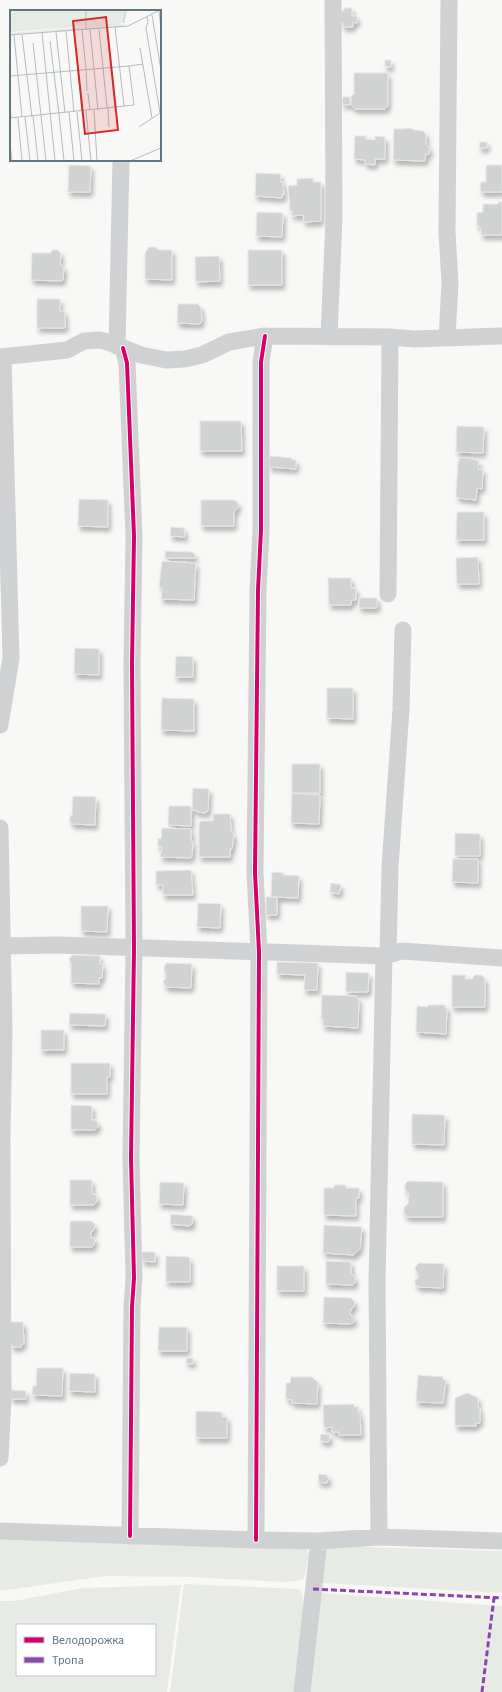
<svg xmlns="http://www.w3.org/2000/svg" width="502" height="1692" viewBox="0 0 502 1692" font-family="'Source Sans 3',sans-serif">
  <defs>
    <filter id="shadow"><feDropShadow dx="2.5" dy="4.5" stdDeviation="2" flood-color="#0004"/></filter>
  </defs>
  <rect width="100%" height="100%" fill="#f8f8f7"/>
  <!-- green -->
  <path fill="#e8ebe5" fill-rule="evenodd" d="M0,1533L304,1546L309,1554L304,1578L297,1581L284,1582L190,1577L106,1576L0,1591Z
    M328,1546L502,1551V1593L323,1583V1554Z
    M184,1584L300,1589L304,1602L295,1692H170Z
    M181,1585L167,1692H0V1601H15L82,1588ZM17,1625H155V1675H17Z
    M320,1593L502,1606V1692H309Z"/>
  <!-- building -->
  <path fill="#d1d3d3" stroke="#e7e7e6" filter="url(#shadow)" d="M344,8H352V16H357V23L353,22V27H343V23H341V11H344Z
    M385,60H391V67H385Z
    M354,73H388V106L385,109H355L351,105V96L354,94Z
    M343,97H350V105L342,104Z
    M410,128L414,130L423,131L426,134V144L430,148L429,154H426L425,161L393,160L394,129H405Z
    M355,136H366V139L375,140V136L385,137V159H375V165L365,164V160L354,159Z
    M480,142H487V148H479Z
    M69,165L91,166L90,192H68Z
    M486,165H502V192H482L480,189L481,182H486Z
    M256,173L281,174L280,182H283L284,195H282V198L255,196Z
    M313,178V182H321V221L304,222L303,215L292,216V211H290L288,186L297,185V179Z
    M498,202H502V235H481V229L479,226H477V213L483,212V204H498Z
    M257,212L283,213L282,237L256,236Z
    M149,247H155L159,250H172V280L145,279V253Z
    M53,250H58L61,254L60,264L64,267L63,280L61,281L31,280L32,253H50Z
    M248,250H282V285H248Z
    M219,256L220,281L196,282L195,257Z
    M37,299H60V311H65V328H37Z
    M178,304H198L201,308L202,320L200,324L177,323Z
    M200,421H241L242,451H200Z
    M457,426L484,427L483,453L456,452Z
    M270,456L292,458V460H296V469L269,467Z
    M460,458H468L476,460L479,462L478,469H483L482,489L477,488L476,500L458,498L456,496L458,462Z
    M79,499L108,500V527L78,526Z
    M201,500H234L238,503V508L234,512V526H201Z
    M457,512H484V540H456Z
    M171,527L184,528L185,537L170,536Z
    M165,551L192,552L195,555V558H165Z
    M478,557L479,584H457L456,558Z
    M162,561L196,563L194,600L161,599L162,588L159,587Z
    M328,578H351V588H356V600H351V605H329Z
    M359,598H377V608H359Z
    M75,648L99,649V675L74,674Z
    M176,656L193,657V677H175Z
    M327,688H353V719L327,718Z
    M162,698L194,699V731L161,730Z
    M292,764H320V793H292Z
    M193,788L209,789L208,811H206V813L197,812V810H192Z
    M292,793L320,795L319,824L291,823Z
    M73,796L96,797L95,825L72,824L70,822V815L72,816Z
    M169,806H190L191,809V826L168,825Z
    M213,814H230L231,830L234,835L232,849H230V857H199V823L201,821H213Z
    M162,828L191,829V839L193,844L192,856L191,858L160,857L162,847H158V838L161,839Z
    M455,833L480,834V856H455Z
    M453,859H478V883L452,882Z
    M191,870L193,895H163V885H156V871Z
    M272,872L284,873L283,875L299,876L298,898L271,897Z
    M331,883L341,885L339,894L330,892Z
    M266,897H277V915H266Z
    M198,903L221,904L220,928L197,927Z
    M81,906H108L107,932L81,931Z
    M72,955L100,956V964H103L102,978H99V984L71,983V963L69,959Z
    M277,962L318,963L317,990H304L305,975L277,974Z
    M166,963L192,964L191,988L166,987L163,982L166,977L164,968Z
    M346,972L369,973L368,992H346Z
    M452,975H466L465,979H472L475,975H481L485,979V1007H452Z
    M322,995L356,996L359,1000L358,1028L323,1026V1019H321Z
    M428,1005H445V1008H447L446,1034L416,1032L417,1006L428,1007Z
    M70,1013L106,1014L105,1026L69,1025Z
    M41,1030H64V1050H41Z
    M71,1063H110V1077H107V1094H71Z
    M71,1105L92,1106V1120H96L98,1123V1127L95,1130H71Z
    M412,1114L443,1115L445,1116L444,1145L412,1144Z
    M70,1180H92V1194H95L97,1197V1201L94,1205H70Z
    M408,1181L443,1182V1217H408L404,1214V1207L408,1204L409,1194L405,1190V1184Z
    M160,1182L184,1183L183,1205L159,1204Z
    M334,1185H346V1188H359V1198H356V1216L324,1215V1188H334Z
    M171,1214L193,1216L192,1224L189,1226L170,1224Z
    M70,1221H91L95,1225L94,1230L91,1232V1237L95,1239L94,1245L92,1247H70Z
    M324,1225L362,1227L360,1249L354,1255L323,1253Z
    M142,1252H155V1262L142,1261Z
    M166,1256L188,1257L190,1258V1282H166Z
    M326,1261L351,1262V1274L355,1277V1283L353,1285L326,1284Z
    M419,1263L444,1264L443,1288L419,1287L415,1284V1280L418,1278V1273L416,1271L415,1267Z
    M277,1266H304V1291H277Z
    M324,1297L351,1298L355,1302L354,1307L351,1309L350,1314L354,1317V1322L350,1324L323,1323Z
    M10,1322H23L24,1344H21V1347H12V1344H10Z
    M159,1327H187V1351H158Z
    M186,1358H193V1364L186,1363Z
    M37,1368H63L62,1396L32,1395L33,1386H36Z
    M70,1373L95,1374V1392L69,1391Z
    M418,1375L443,1377V1380H446L443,1403L416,1402Z
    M291,1377H312L318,1383L317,1404L292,1403V1400L286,1399V1383H290Z
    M11,1390L26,1391V1399H11Z
    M467,1393L478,1398V1408H480V1423H476V1426H455V1398Z
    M354,1404V1407H358V1413L360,1414L361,1435H339V1432H332V1427L324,1428L323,1405Z
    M196,1411L222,1412V1417H227V1438H196Z
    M321,1434L330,1435L329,1442L320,1441Z
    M319,1474L327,1475V1477H329L327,1483L318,1482Z"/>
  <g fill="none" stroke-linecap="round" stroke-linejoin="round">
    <!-- minor -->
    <path stroke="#d0d1d2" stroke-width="17" d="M329,337L334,218L333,0
      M447,338L450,283L447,232L449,0
      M117,346L121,160
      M123,348L127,363L134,536L132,664L134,949L131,1158L134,1278L132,1307L130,1536
      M0,357L67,350L84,341L99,340L108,342L141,355L166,360L185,359L202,355L229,342L265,336L390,337L414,339L502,336
      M388,594L390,337
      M0,725L11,658L3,357
      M0,828L4,1031L2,1138L3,1399L0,1458
      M0,946L58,945L384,956L402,951L502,958
      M388,954L390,867L401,709L403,630
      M0,1531L256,1540L319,1541L379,1537L502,1541
      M379,1537L377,1281L384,956
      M256,1540L259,952L255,873L258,590L261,530V362L265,336
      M302,1692L319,1541"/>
    <!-- quiet -->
    <path stroke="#8e44ad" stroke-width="3" stroke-dasharray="6 3" stroke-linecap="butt" d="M313,1589L502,1598
      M482,1692L494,1598"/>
    <defs>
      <path id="cycleway" d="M123,348L127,363L134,536L132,664L134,949L131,1158L134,1278L132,1307L130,1536
        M256,1540L259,952L255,873L258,590L261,530V362L265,336"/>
    </defs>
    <!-- cycleway casing -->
    <use href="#cycleway" stroke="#fff" stroke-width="6"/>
    <!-- cycleway -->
    <use href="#cycleway" stroke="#d6006c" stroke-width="4"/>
  </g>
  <!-- overview -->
  <g transform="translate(10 10)">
    <rect width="151" height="151" fill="#f8f8f7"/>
    <path d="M0,0H76V16L0,22ZM76,0H115L111,14L117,17L77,19ZM75,17V19L0,25V23Z" fill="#e8ebe5"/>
    <path fill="none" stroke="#ced8da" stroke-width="2" d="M113,13L116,0"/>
    <path fill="none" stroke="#b3bcc2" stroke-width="1" d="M149,1L151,18M142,5L151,60M105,17L114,96M97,18L105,96M80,19L88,100M89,19L97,97M72,20L76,59M76,20V0M56,21L64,102M64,21L72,101M46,22L55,103M32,23L45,151M0,25L118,16L150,0M4,25L12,107M12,25L22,107M40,31L49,104M23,33L36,151M130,38L142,108M76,59L77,81M0,66L119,56M78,83L80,100M0,91L1,108M98,98L99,117M84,100L87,151M76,101L81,151M59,102L64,151M67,102L72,151M49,104L54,151M23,106L28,151M15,107L20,151M0,108L124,95L119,56L133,54M8,108L12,151M129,117L150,103L136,18L138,12L137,7M0,134L2,151M120,151L151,138"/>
    <path fill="#d62828" fill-opacity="0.15" stroke="#d62828" stroke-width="2" d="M96,7L108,120L75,124L63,11Z"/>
    <rect width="151" height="151" fill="none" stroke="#617683" stroke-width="2"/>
  </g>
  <!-- legend -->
  <rect x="16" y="1624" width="140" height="52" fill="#ffffff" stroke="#c0c8cd"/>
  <rect x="24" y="1637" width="20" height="6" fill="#d6006c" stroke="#c0c8cd"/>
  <text x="52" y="1644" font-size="12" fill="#617683">Велодорожка</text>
  <rect x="24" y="1657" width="20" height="6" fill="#8e44ad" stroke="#c0c8cd"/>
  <text x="52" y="1664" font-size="12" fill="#617683">Тропа</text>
</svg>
